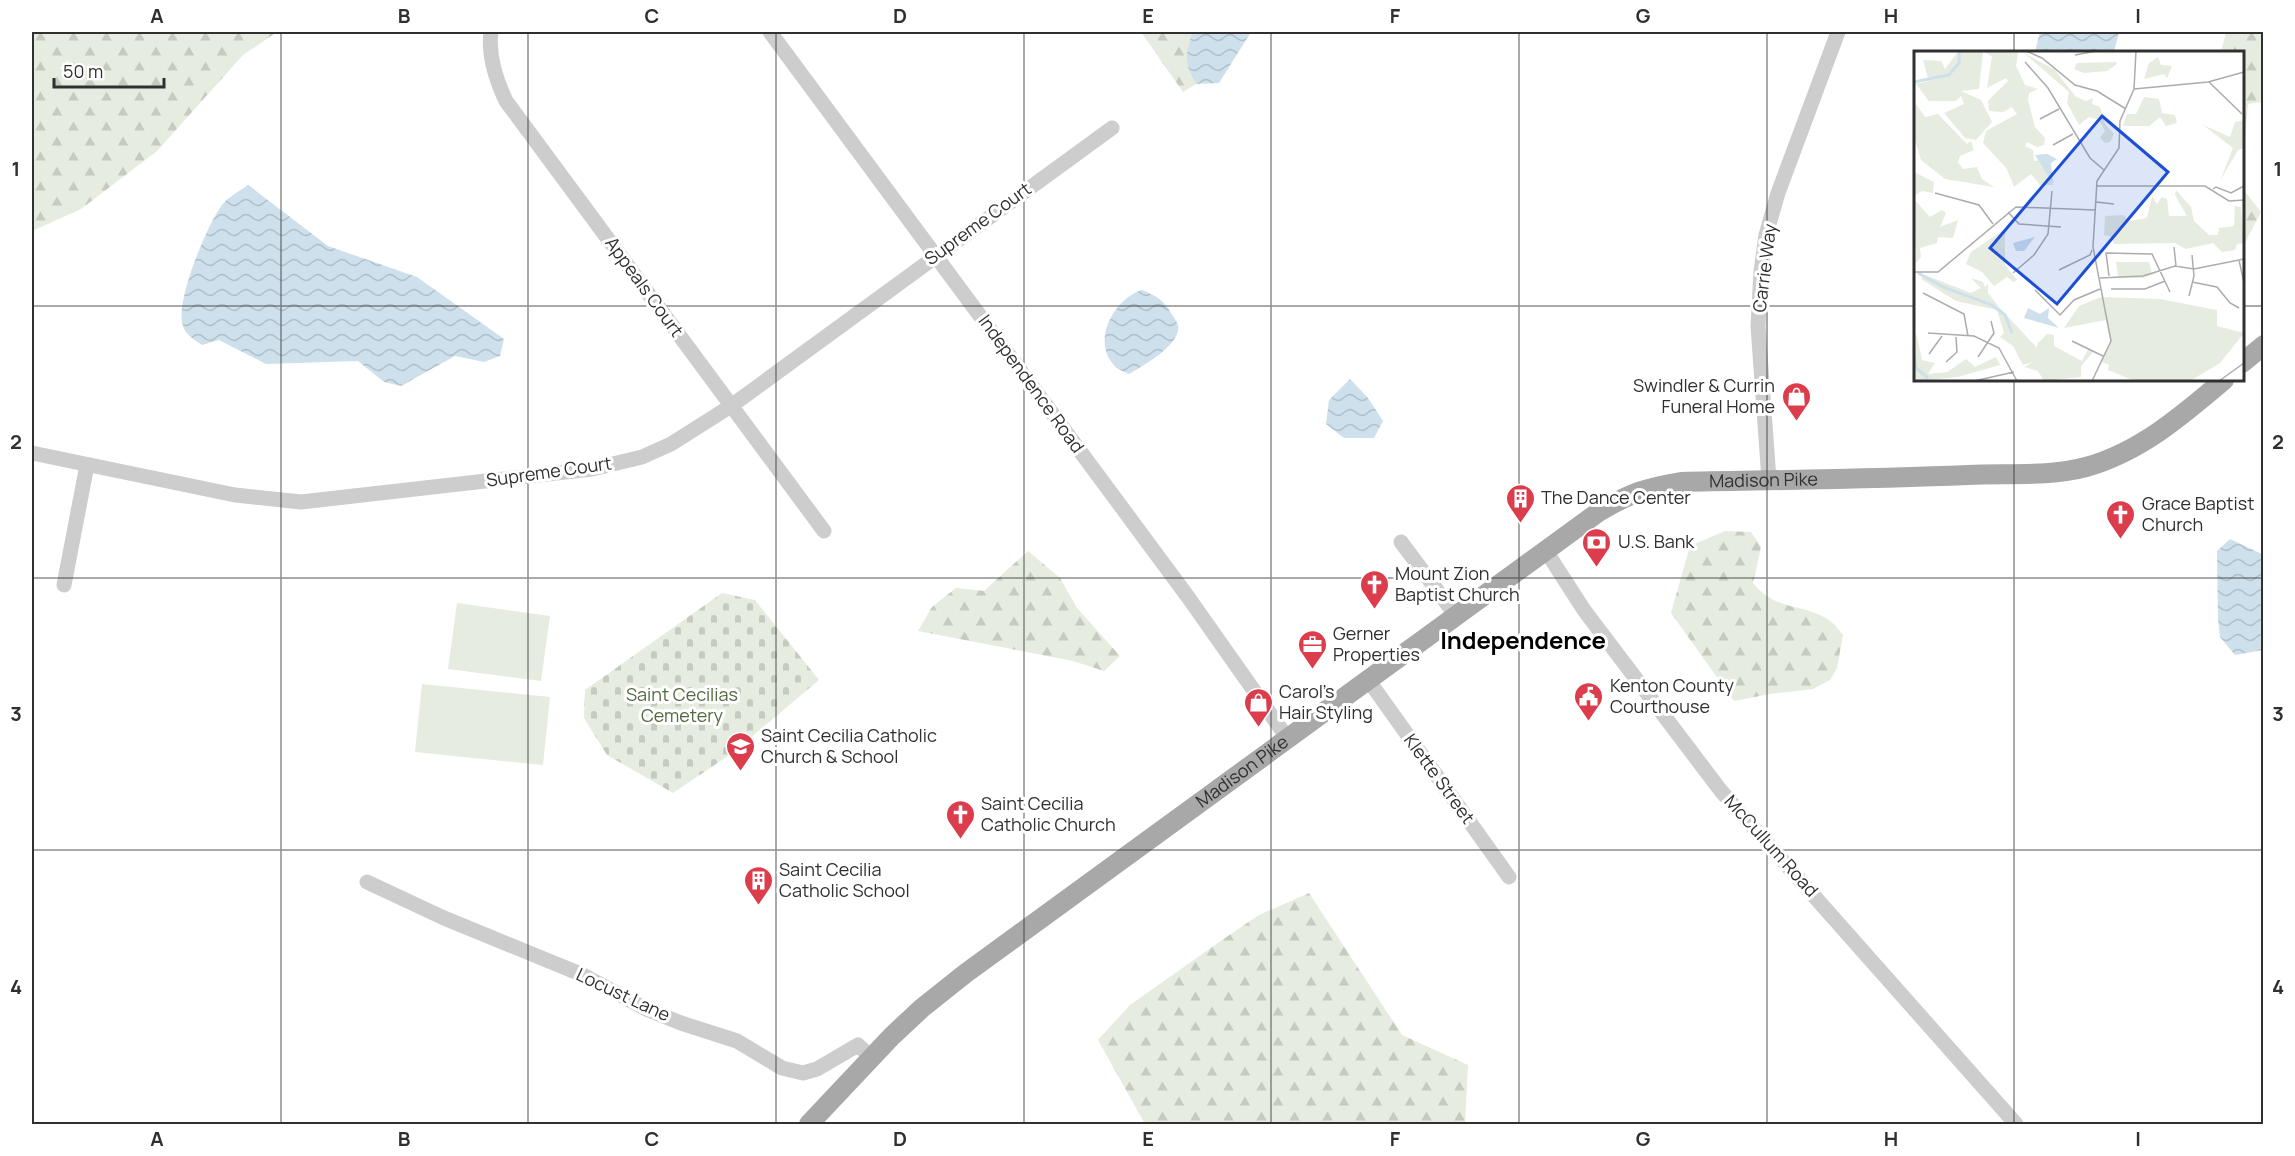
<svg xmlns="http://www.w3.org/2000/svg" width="2295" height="1156" viewBox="0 0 2295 1156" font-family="Manrope,sans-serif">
  <defs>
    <pattern id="forest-firs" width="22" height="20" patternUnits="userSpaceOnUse" patternTransform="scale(1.5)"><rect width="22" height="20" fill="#e6ecdf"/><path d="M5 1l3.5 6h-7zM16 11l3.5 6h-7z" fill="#c6cbc0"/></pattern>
    <pattern id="cemetery-stones" width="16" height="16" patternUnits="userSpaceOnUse" patternTransform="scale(1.5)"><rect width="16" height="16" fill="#e6ecdf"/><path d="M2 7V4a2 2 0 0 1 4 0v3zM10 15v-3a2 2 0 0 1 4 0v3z" fill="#c6cbc0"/></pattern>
    <pattern id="water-waves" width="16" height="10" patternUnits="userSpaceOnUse" patternTransform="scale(1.5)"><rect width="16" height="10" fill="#cde0eb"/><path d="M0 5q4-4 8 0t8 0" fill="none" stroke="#b0c0ca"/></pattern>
  </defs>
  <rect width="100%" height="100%" fill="#fff"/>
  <!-- green -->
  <path fill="#e6ecdf" d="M457,603L550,616L541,681L448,669Z
    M422,684L550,697L543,765L415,752Z"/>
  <!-- forest -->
  <path fill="url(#forest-firs)" d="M32,32H277L243,55L157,151L81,209L32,231Z
    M1141,32H1192C1186,55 1183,62 1196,84L1183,92Z
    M2226,32H2263V102L2248,104L2243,164L2242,52H2221Z
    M2243,189L2261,212L2243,247Z
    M1725,531L1751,532L1761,547L1753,583C1777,613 1804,602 1830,621C1835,624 1839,631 1843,635L1837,668L1830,680L1813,689L1770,694L1734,701L1671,613L1690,546Z
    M1028,551L1060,578L1077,608L1120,656L1104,671L1073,661L918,631L932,607L956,588L984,591Z
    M1309,893L1402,1035L1468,1065L1465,1124H1145L1098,1040L1130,1005L1225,938L1259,915Z"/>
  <!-- cemetery -->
  <path fill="url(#cemetery-stones)" d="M722,593L755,600L819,680L731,754L673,793L607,755L584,718L585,690Z"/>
  <!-- water -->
  <path fill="url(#water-waves)" d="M1192,32H1251L1219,83L1196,84C1183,62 1186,55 1192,32Z
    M2040,32H2119L2114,52H2035Z
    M248,185L328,246L417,277L504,339L500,356L484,362L455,356L401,386L384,382L358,361L266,364L219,340L202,345C193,339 184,334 182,322C177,298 207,225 222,205C228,197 240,191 248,185Z
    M1142,290C1155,295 1164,300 1171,313C1173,316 1177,322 1178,325C1182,344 1143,366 1129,374C1125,372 1119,370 1116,367C1090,343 1113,299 1142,290Z
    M1350,379L1368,398L1383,421L1374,438H1344L1326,424L1329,400Z
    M2230,539L2264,555L2263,650L2235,655L2220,637L2218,619L2217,551Z"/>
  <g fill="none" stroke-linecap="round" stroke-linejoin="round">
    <!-- minor -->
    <path stroke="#cdcdcd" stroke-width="15" d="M491,32C488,55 496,80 506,101L824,531
      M770,32L1188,597L1288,739
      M32,453L235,495L301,502L592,469L642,457L671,444L731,406L1112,128
      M1769,480L1758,326L1761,271L1766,235L1778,193L1838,32
      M1401,542L1457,617
      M1546,551L1584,610L1721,791L2016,1124
      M64,585L87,465
      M1369,681L1509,877
      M367,882L444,918L583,975L646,1009L681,1023L737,1041L782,1068L803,1073L817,1069L858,1045L872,1058"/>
    <!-- major -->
    <g stroke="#a8a8a8" stroke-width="20">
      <path d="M2242,363L2264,345"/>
      <path id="s1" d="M809,1124L892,1036L922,1008L966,973L1600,511C1631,493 1645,488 1681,482C1776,480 1872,479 1968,475C2006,473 2049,477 2086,467C2140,452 2183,415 2224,380"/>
    </g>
  </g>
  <!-- grid -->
  <path fill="none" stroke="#303030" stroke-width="1.5" stroke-opacity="0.55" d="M281,32V1124M528,32V1124M776,32V1124M1024,32V1124M1271,32V1124M1519,32V1124M1767,32V1124M2014,32V52M32,306H1916M2242,306H2264M2014,380V1124M32,578H2264M32,850H2264"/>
  <!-- icons -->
  <defs>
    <symbol id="shop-pin" viewBox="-11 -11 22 30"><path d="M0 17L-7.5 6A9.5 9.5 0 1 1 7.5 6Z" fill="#dc3d4c" stroke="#fff"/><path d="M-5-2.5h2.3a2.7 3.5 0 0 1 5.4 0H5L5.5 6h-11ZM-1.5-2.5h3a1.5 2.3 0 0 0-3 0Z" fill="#fff"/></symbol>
    <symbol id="building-pin" viewBox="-11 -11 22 30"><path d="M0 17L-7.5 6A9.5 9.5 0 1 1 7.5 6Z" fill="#dc3d4c" stroke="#fff"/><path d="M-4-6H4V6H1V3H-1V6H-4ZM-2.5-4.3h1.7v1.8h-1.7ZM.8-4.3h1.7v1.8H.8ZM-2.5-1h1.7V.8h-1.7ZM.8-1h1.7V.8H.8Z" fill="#fff"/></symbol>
    <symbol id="church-pin" viewBox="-11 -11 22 30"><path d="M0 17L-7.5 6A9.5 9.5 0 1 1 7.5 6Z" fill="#dc3d4c" stroke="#fff"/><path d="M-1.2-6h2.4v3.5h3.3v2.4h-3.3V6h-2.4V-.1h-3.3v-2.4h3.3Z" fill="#fff"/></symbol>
    <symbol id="bank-pin" viewBox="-11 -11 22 30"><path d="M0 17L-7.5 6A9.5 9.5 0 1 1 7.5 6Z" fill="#dc3d4c" stroke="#fff"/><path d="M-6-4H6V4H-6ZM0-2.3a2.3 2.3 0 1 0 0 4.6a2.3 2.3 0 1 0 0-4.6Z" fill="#fff"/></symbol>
    <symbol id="office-pin" viewBox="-11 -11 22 30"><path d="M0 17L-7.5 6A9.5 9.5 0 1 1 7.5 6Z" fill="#dc3d4c" stroke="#fff"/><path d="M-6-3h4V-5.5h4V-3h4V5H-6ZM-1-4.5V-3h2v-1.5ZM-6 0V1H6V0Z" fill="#fff"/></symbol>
    <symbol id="civic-pin" viewBox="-11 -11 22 30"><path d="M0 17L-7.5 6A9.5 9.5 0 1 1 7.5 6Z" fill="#dc3d4c" stroke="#fff"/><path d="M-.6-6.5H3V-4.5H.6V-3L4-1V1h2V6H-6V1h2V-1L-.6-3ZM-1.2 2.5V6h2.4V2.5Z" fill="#fff"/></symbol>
    <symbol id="school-pin" viewBox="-11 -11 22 30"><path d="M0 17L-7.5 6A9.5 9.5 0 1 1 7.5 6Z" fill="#dc3d4c" stroke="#fff"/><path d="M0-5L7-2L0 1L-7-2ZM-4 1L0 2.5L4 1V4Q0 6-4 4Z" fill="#fff"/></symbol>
  </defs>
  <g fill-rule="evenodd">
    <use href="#shop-pin" x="1780" y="380" width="33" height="45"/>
    <use href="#building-pin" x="1504" y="482" width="33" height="45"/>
    <use href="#church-pin" x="2104" y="498" width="33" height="45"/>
    <use href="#bank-pin" x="1580" y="526" width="33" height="45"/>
    <use href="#church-pin" x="1358" y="568" width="33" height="45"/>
    <use href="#office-pin" x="1296" y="628" width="33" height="45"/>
    <use href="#civic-pin" x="1572" y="680" width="33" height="45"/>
    <use href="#shop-pin" x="1242" y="686" width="33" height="45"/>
    <use href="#school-pin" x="724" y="730" width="33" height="45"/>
    <use href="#church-pin" x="944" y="798" width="33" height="45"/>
    <use href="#building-pin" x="742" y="864" width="33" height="45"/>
  </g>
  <g text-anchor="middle" stroke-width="6" stroke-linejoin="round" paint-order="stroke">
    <!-- street labels -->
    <g font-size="18" fill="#303030" stroke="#fff">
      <text transform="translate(978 224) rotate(-36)" y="6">Supreme Court</text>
      <text transform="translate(1765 268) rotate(-83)" y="6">Carrie Way</text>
      <text transform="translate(644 287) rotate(54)" y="6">Appeals Court</text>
      <text transform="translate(1031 384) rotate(54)" y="6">Independence Road</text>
      <text transform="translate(549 472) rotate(-8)" y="6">Supreme Court</text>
      <text dy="6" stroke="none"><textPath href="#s1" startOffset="1172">Madison Pike</textPath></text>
      <text dy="6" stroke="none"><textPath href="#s1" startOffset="560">Madison Pike</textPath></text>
      <text transform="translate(1439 779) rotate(54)" y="6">Klette Street</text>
      <text transform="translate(1771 846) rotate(48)" y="6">McCullum Road</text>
      <text transform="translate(623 995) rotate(25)" y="6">Locust Lane</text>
    </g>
    <!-- poi labels -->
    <g font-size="18" fill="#303030" stroke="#fff" text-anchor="start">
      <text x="1775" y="392" text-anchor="end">Swindler &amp; Currin<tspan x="1775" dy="21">Funeral Home</tspan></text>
      <text x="1541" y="504">The Dance Center</text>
      <text x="2142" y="510">Grace Baptist<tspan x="2142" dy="21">Church</tspan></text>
      <text x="1618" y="548">U.S. Bank</text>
      <text x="1395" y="580">Mount Zion<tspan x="1395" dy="21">Baptist Church</tspan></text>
      <text x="1333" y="640">Gerner<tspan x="1333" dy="21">Properties</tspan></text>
      <text x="1610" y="692">Kenton County<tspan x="1610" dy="21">Courthouse</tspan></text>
      <text x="1279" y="698">Carol’s<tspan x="1279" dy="21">Hair Styling</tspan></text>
      <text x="761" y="742">Saint Cecilia Catholic<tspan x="761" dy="21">Church &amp; School</tspan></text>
      <text x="981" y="810">Saint Cecilia<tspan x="981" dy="21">Catholic Church</tspan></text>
      <text x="779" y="876">Saint Cecilia<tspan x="779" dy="21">Catholic School</tspan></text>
    </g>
    <!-- park labels -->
    <g font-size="18" fill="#546a40" stroke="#fff">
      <text x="682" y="701">Saint Cecilias<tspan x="682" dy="21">Cemetery</tspan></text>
    </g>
    <!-- district labels -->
    <g font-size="24" font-weight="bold" fill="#000" stroke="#fff">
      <text x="1523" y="649">Independence</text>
    </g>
  </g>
  <!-- overview -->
  <g transform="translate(1914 51)">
    <rect width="330" height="330" fill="#fff"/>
    <path d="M202,211H235L238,223L244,222L229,227L198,226L204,225ZM133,283L140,284V295L168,310L174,298L180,300L167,315V326L130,330L124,320L110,316L119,311L124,292Z" fill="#e6ecdf"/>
    <path d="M45,0H102L104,2L102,15L111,34L124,38L115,42L114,49L121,76L131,87L130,94L123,96L113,91L111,95L119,99L120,110L126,109L139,134H126L117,123L100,136L93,118L69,92L72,80L103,63L98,56L89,61L75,60L74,50L94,30L92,27L73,37L78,5L69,1L65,38L47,40L67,49L78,71L62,89L51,87L30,62L50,53L47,45L42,50H15L2,33L35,25L46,12ZM43,2L44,12L34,24L14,27L9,9L27,10L31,18ZM110,2L141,19L162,46L172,50L179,47L178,53L186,56L191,73L200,83L196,91L191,92L186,87L191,80L185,69L175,66L165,74L153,52L155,41ZM244,6L247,14L258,15L253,27L250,23L230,28L235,12ZM163,12L202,11L203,13L193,20L170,22L160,18ZM230,46L245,48L248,62L261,64L263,72L252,75L246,66L235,75H209L213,63H222ZM0,50L11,66L24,63L53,93L57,90L60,99L46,105L44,111L49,118L63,116L68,128L80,136L31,128L7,109L0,86ZM330,69V97L324,99L306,130L319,97L289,74L316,86L321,71ZM0,121L20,131L19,142L8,140L0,145ZM262,139L277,156L280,170L295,184H304L305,177L320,175L321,155L327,156L330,192L323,193L321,199L308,201L299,192L272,198L261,192L200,193L197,186L190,184L191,165L209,164L215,170L233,167L238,145L243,153L248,146L253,148L255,165H273L261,144ZM0,148L16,166L28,159L32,162L26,176L44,169L39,187L24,186L23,192L6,197L7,206L2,212ZM91,178V214L103,229L99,231L93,226L80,235L68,221L52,213L57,201ZM11,224L57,242L67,237L57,227L69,231L71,236L74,233V242L85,256L123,297L119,311L109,314L99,295L86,286L90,282L83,259L42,250L7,228ZM2,281L8,309L21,312L14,323L33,321L52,308L61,316L82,306L86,314L44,326L0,330Z" fill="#e6ecdf"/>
    <path d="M187,246L246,248L303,259V275L330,282L306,312L276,330H221L194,319L195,314L186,310L197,291L192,269L150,277L165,255Z" fill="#e6ecdf"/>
    <path d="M133,103L143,108L137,112L139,133L121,104ZM121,186L110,200H102L99,192ZM114,257L126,263L135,257L134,267L145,277L110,267Z" fill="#cde0eb"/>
    <path fill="none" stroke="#cde0eb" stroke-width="3" d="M0,31L35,24L45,12V0M4,222L29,236L78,254L91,264L98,282M0,303L2,317L14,327"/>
    <path fill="none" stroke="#acacac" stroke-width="1.5" d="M112,0L128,7L161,34L183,40L212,58M161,4L182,0M111,11L134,37L176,107L190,119M295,31L328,63M220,38L294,31L330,21M126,68L145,58M139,94L159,83M183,135H291L315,150L330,149M299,138L302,136L317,142L330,135M21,142L65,154L79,173M182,151L200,153M94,161L105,173L147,176M260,196L262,215M325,209L330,232M145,219L176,204L178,199M0,221H24L102,156L181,159M99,222L120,204L134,183L138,140M195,225L192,202L238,203L256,241M186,227L229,225L261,215L280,218L330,208M278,231L303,236L316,252L325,257M197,238H231L251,230M121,239L146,264L160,249L186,238M9,242L50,263L54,285M275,245L280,225L278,204M14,282L60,285L85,297L103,330M158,290L189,305M15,303L28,285M64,306L80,282L77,270M32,311L43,301L42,286M60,330L100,321M178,330L197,290L179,196L183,130L205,97L206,70L220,38L222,0M305,330L330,312"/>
    <path fill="#1d4ed8" fill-opacity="0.15" stroke="#1d4ed8" stroke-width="3" d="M188,65L254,121L143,253L76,197Z"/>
    <rect width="330" height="330" fill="none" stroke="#303030" stroke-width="3"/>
  </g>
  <!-- border -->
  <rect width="2295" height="1156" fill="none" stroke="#ffffff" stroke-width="66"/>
  <!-- scale -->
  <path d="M54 78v9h110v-9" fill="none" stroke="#303030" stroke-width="3"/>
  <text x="63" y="78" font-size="18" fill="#303030" stroke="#ffffff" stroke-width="4.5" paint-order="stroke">50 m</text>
  <rect x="33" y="33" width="2229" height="1090" fill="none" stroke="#303030" stroke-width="2"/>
  <g font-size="20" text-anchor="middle" font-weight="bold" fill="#303030">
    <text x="157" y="23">A</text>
    <text x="404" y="23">B</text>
    <text x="652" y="23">C</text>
    <text x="900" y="23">D</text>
    <text x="1148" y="23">E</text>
    <text x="1395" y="23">F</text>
    <text x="1643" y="23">G</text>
    <text x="1891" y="23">H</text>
    <text x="2138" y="23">I</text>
    <text x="16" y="176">1</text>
    <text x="2278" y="176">1</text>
    <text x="16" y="449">2</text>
    <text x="2278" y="449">2</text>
    <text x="16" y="721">3</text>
    <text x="2278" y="721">3</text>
    <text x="16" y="994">4</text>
    <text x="2278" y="994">4</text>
    <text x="157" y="1146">A</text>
    <text x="404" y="1146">B</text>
    <text x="652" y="1146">C</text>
    <text x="900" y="1146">D</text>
    <text x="1148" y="1146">E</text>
    <text x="1395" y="1146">F</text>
    <text x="1643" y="1146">G</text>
    <text x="1891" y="1146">H</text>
    <text x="2138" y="1146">I</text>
  </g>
</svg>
